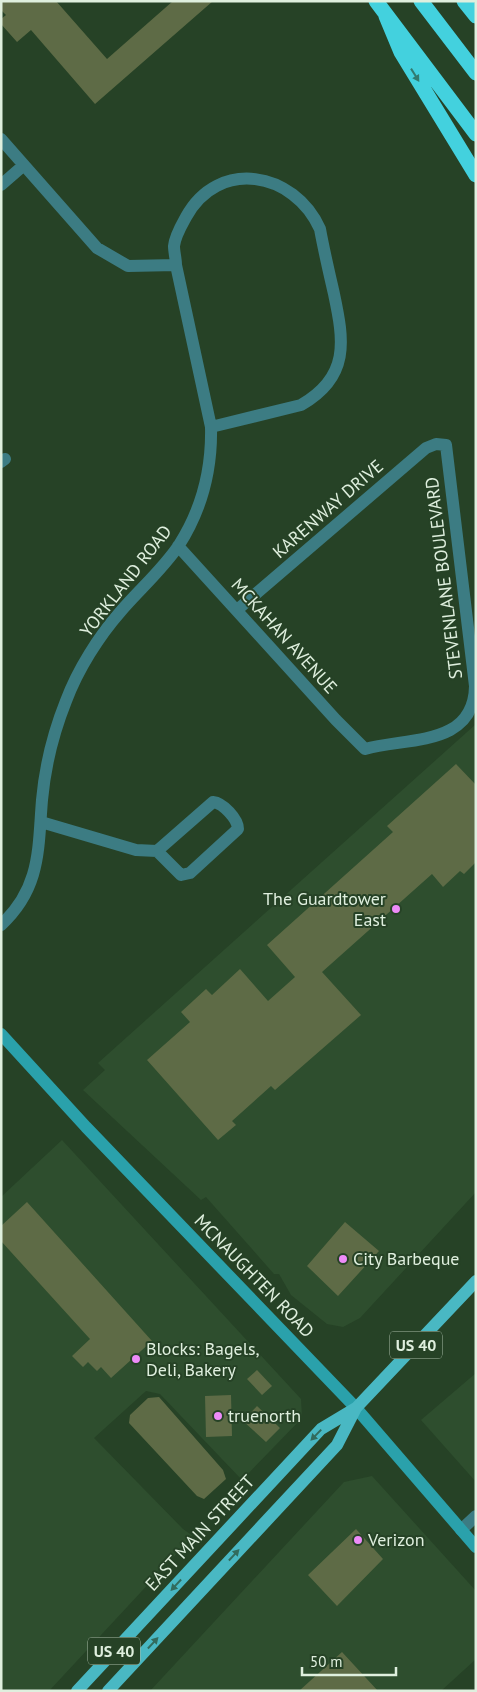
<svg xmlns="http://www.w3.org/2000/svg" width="477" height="1692" viewBox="0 0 477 1692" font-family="'PT Sans',sans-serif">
  <rect width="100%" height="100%" fill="#264226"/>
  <!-- built -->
  <path fill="#2e4e2e" d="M476,724V1192L360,1318L343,1327L327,1324L291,1295L279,1274H274L206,1197L201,1200L83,1090L105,1070L98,1063Z
    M62,1140L301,1399L302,1418L242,1480L160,1394L146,1391L94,1438L183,1529L193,1536L49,1691H1V1197Z
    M476,1373V1482L421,1420Z
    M372,1476L476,1591V1659L441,1691H150L344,1482Z"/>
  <!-- building -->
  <path fill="#5e6b46" d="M1,1H56L107,59L173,1H213L95,104L31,30L17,42L1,24V19L6,15L1,10Z
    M456,764L476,785V862L464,874L460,871L443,887L432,874L322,972L361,1015L275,1090L271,1086L232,1121L236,1125L218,1140L147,1060L190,1022L181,1012L206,989L212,995L240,969L268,1001L295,977L267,945L393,832L387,826Z
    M27,1202L152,1341L111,1378L101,1367L97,1371L88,1362L83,1367L72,1356L90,1339L1,1241V1226Z
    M345,1222L379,1251L338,1296L307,1266Z
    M257,1370L272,1386L262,1395L247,1379Z
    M231,1395L232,1436L206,1437L205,1396Z
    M159,1397L223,1470L226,1479L204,1499L197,1496L129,1423L130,1415L148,1398Z
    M257,1406L280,1428L266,1442L243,1421Z
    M356,1529L383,1559L337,1606L308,1575Z
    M342,1652L378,1691H299Z"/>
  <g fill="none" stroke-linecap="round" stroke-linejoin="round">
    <!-- street -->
    <path stroke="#3c7c83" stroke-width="12" d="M1,139L97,248L128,266L176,265
      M1,185L24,165
      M1,462L5,459
      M178,546L336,720L365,749C407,737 474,747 475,686L446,445L436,444L426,448L237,610
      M213,802C223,803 238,819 238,829L190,873L181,875L157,851Z
      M41,822L136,850L157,851
      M1,925C41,888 38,849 42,800C45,767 54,731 66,701C78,669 99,636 121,611C140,589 163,569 179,545C202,509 212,469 211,427L176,265C176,259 174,252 174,246C175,236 181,226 186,217C218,158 294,171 320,229C324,251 329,272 334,294C344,341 350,377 301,405L211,427
      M461,1530L476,1516"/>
    <!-- secondary -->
    <path stroke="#2aa1ab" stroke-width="12" d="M1,1034L86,1127L356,1408L476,1547"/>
    <!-- primary -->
    <path stroke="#49b8c3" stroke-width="12" d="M77,1691L321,1429L356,1408
      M108,1691L337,1445L356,1408L476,1281"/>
    <!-- highway -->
    <path stroke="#43d1de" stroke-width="15" d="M376,1L476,134
      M421,1L476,73
      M464,1L476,16
      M386,16L401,52L476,175"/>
  </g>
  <!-- one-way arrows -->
  <defs><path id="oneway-solid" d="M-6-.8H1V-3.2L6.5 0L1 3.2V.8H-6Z" transform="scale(1.25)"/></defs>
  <use fill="#327b70" href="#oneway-solid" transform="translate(415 75) rotate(58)"/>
  <g fill="#326b5d">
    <use href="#oneway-solid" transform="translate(316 1435) rotate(134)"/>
    <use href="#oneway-solid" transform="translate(234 1555) rotate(-47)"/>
    <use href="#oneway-solid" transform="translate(176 1585) rotate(133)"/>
    <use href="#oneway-solid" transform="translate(153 1643) rotate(-47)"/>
  </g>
  <!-- markers -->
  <g fill="#ee8bf8" stroke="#264226" stroke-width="2">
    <circle cx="396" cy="909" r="5"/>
    <circle cx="343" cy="1259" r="5"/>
    <circle cx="136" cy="1359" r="5"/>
    <circle cx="218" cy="1416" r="5"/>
    <circle cx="358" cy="1540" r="5"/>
  </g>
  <g text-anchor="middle" stroke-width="4" stroke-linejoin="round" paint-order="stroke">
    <!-- shield labels -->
    <g fill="#264226" stroke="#a8bba7" stroke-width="1">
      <rect x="390" y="1331.5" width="52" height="27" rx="4"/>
      <rect x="88" y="1637.5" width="52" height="27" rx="4"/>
    </g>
    <g font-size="16" font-weight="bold" fill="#dfefde">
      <text x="416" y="1351">US 40</text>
      <text x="114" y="1657">US 40</text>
    </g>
    <!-- street labels -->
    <g font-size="18" fill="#dfefde" stroke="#264226">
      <text transform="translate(328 509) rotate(-41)" y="6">KARENWAY DRIVE</text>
      <text transform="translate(444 578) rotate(-97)" y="6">STEVENLANE BOULEVARD</text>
      <text transform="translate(126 581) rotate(-52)" y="6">YORKLAND ROAD</text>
      <text transform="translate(284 636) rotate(48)" y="6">MCKAHAN AVENUE</text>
      <text transform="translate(254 1276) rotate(46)" y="6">MCNAUGHTEN ROAD</text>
      <text transform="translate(200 1533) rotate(-47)" y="6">EAST MAIN STREET</text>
    </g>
    <!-- poi labels -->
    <g font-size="18" fill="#dfefde" stroke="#264226" text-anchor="start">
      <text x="386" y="905" text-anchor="end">The Guardtower<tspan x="386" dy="21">East</tspan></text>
      <text x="353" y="1265">City Barbeque</text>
      <text x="146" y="1355">Blocks: Bagels,<tspan x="146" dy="21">Deli, Bakery</tspan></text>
      <text x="228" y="1422">truenorth</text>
      <text x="368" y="1546">Verizon</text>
    </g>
  </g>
  <!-- border -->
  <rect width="477" height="1692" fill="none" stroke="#dfefde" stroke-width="5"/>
  <!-- scale -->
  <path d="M302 1667v8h94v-8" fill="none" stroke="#dfefde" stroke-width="2.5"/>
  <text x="310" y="1667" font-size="15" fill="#dfefde" stroke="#264226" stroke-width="4" paint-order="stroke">50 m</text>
</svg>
